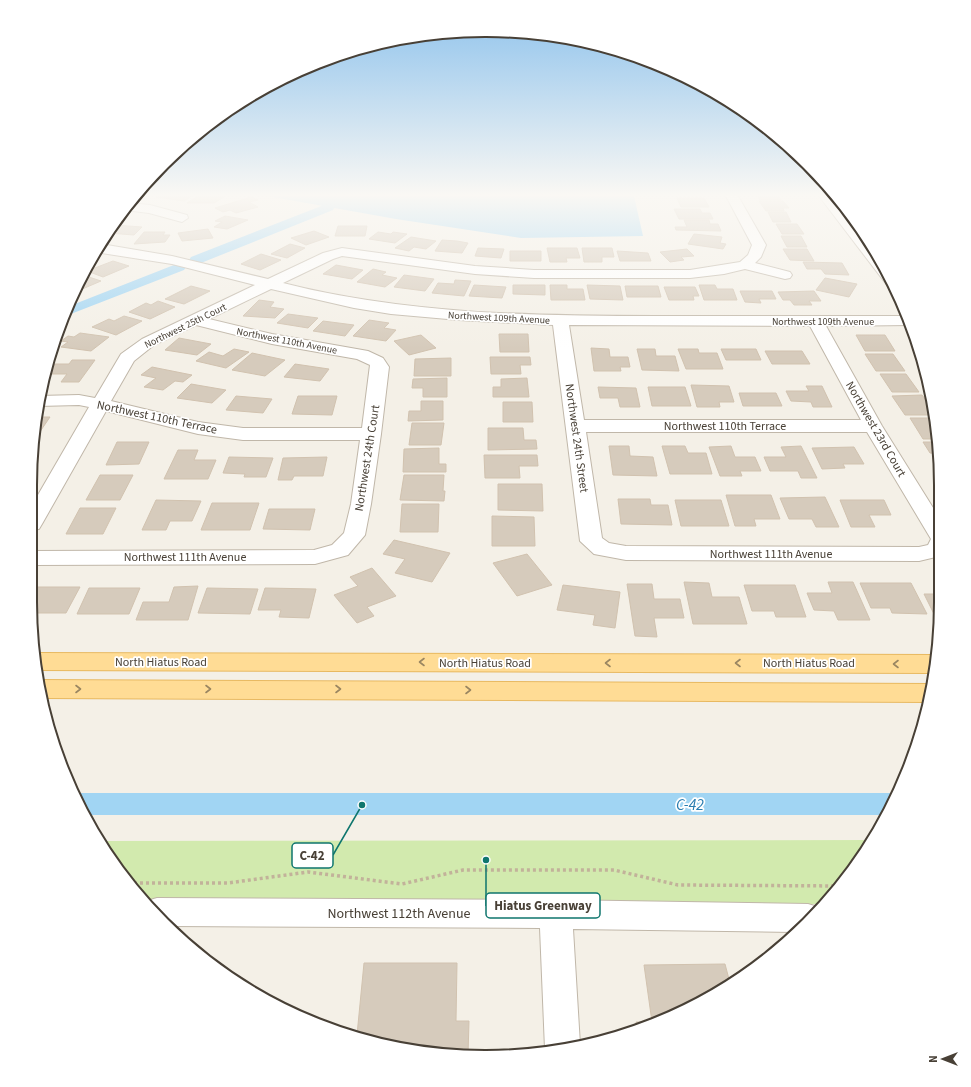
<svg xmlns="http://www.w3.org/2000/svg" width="971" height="1087" viewBox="0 0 971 1087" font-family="'Source Sans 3',sans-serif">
  <rect width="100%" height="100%" fill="#f4f0e7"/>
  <!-- green -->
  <path fill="#d2eaae" d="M871,840L847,879L822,904L147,901L124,879L101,841Z"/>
  <!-- water -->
  <path fill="#a1d5f3" d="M267,196H634L643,236L521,238L396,219Z"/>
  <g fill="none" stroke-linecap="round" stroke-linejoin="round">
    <!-- canal -->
    <path fill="#a1d5f3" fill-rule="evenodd" d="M329,203L335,207L333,210L201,263H191L189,260L191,257Z
      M179,263L184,264L186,267L184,270L63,317L67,307Z
      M78,793H893L897,794L886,815H85L74,794Z"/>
  </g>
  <!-- building -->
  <path fill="#d6cbbc" stroke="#d1c2af" d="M159,196H192L184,201L156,197Z
    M198,196H215L224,197L214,203H187Z
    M758,196H778L781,200H760Z
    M251,197L258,200L249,202L258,207L236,213L230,210L223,212L215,208Z
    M677,198H704L709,207H681Z
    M759,201H783L789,208H783L784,211H766Z
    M674,209H700L702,213H710L713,219H679Z
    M768,212H786L791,222H773Z
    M225,216L248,220L227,229L214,227L222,222L215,221Z
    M684,220H709L710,224H718L721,231L676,230L675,227H687Z
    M776,224H797L804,234H782Z
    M115,225L142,227L134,235L108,233Z
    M338,226H367L365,236H335Z
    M208,229L213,238L182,241L178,233Z
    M314,231L329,237L306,245L291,238Z
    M144,232H165L163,235H170L165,242L134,244Z
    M378,232L391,234L393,232L407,234L395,243L369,239Z
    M694,234L722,237L720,243L726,244L723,249L688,244Z
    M781,236H801L807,247H787Z
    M411,237L436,241L426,249L414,247L409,251L395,248Z
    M442,240L457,241L468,243L462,253L435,251Z
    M290,244L305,248L287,258L271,254Z
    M478,248L504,249L501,258L475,256Z
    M547,248H577L580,258H566L567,262H550Z
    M582,248H612L614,257H602V262H584Z
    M687,249L694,256L681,257L684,260L670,262L660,252Z
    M783,249H807L814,261L790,260Z
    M510,251H541V261H510Z
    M617,251L648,253L651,261H620Z
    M261,254L281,260L260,270L241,264Z
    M113,261L129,266L103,277L87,271Z
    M803,262L842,263L849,275L825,274L821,269H807Z
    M336,265L363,270L352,279L323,274Z
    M373,269L386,272L382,275L397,278L385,287L357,282Z
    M83,275L101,281L80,290L76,289Z
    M404,275L434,279L425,291L394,287Z
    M825,278L857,284L849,297L816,290Z
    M455,280L471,281L464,296L432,293L438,283L454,284Z
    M474,285L506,287L502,298L469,296Z
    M513,285H545V295L513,294Z
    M550,285H567V289H583L585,300H551Z
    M587,285L620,286L623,300L590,299Z
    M699,285H715L717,289H733L737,300H704Z
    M191,286L210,291L184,304L165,299Z
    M625,286H658L661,297H627Z
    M664,287H695L699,296H693L694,300H669Z
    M740,291H772L776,299H759L761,303L745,302Z
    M814,291L821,301H809L812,305H794L790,300H783L778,292Z
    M259,300L274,302L270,307L284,309L275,318L243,316Z
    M158,301L175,307L150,319L129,312L146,303L151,305Z
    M288,314L318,318L308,328L277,323Z
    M124,316L142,321L116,335L92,327L109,319L114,321Z
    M369,320L389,323L384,328L396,330L386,341L353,336Z
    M323,321L354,325L345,336L313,331Z
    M80,333L109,337L91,351L61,347L68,342L61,341L68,336L74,337Z
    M499,334H528L529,352H500Z
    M421,335L436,348L409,355L394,341Z
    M856,335H885L895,351H865Z
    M179,338L211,344L197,355L165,350Z
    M591,348L609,349L610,357H628L630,367H620L621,371H594Z
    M234,349L249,352L226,368L196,361L209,352L223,356Z
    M637,349H655L656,356H675L679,371L642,370Z
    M678,349H698L699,353H717L723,369H686Z
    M721,349H756L761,360H726Z
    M765,351H802L810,364H772Z
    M252,353L285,360L265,376L232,370Z
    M865,354H893L905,371H876Z
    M490,357H530L531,365H520L521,374H491Z
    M451,358V376H414L415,359Z
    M72,360H95L79,382H61L67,374H48L55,364H69Z
    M295,364L329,369L320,381L284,377Z
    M152,367L192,375L183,382L175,381L163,390L144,387L156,378L141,375Z
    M880,374H906L919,392H892Z
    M447,378V397H423V388H412L413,379Z
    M527,378L529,397H493V387H501V379Z
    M191,384L226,390L212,403L177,398Z
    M691,385L729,386L734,402H719L720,407H697Z
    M806,386H822L832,407H813L811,402L791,401L786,391H809Z
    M598,387L636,388L640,407H620L618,398H600Z
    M648,387H685L691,406H652Z
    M739,393H776L782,406H743Z
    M922,395L932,408L933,415H905L892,396Z
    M236,396L272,399L263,413L226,410Z
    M298,396H337L332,415L292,414Z
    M421,401H443V420L408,421L409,411H421Z
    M503,402H532L533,422H503Z
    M36,417H50L35,439L33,438Z
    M910,418H934L937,439H923Z
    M412,423H444L441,445H409Z
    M488,428H523L524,440H536L537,449L488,450Z
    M117,442H149L139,464L106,465Z
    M923,442H938L940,454L930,453Z
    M609,446H629L630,456L653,457L657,476L613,475Z
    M662,446H685L688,453H706L712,474H670Z
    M731,446L735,457H755L761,471H740L742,476H720L709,447Z
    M801,446L817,478H801L798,471H770L764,457H786L781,447Z
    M854,447L864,464H843L845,468L822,469L812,448Z
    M439,448V464H446V472H403L404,449Z
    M178,450H198L194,460H216L208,479H164Z
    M484,455H537L538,466H519L520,478H485Z
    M229,457L273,458L266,477H244L245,474L223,473Z
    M327,457L323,476H294L292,480H278L283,458Z
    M100,475H133L120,500H86Z
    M404,475H444L443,491H445L444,501L400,500Z
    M498,484H542L543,511L498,510Z
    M726,495H771L780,519H754L756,526H735Z
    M825,497L839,527H816L812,519H789L780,498Z
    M618,499H650L651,505H668L672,525L621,524Z
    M156,500L201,501L192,521H170L166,530H142Z
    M675,500H721L729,526H681Z
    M840,500H884L891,515H869L875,527H851Z
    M212,503H259L250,530H201Z
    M402,504H439L438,532H400Z
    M80,508H116L103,534H66Z
    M269,509H315L310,530L263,529Z
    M492,516L534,517L535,546H492Z
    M394,540L450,553L432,582L395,573L405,559L383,554Z
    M527,554L552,585L517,596L493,563Z
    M372,568L396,596L367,607L374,616L357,623L334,595L358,586L350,577Z
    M684,582L709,583L712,597H739L747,624H693Z
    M828,582H853L870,620H838L834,611L814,610L807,593H832Z
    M860,583H911L927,614L892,613L890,608H871Z
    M627,584H652L654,599H680L684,618H654L657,637L635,636Z
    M563,585L620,592L615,628L593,625L595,615L557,610Z
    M744,585H795L806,617H776L774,611H752Z
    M198,586L188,620H136L143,602H169L174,587Z
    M30,587H80L66,613H31Z
    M89,588H140L129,614H77Z
    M207,588L258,589L250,614L198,613Z
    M265,588L316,589L309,618L279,617L281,610H258Z
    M924,594H940V614H934Z
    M364,963H457L456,1021H469L468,1055L396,1048L357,1035Z
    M725,964L730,983L687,1010L637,1029L636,1022H652L644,965Z"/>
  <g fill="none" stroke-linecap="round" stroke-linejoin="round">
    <defs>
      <path id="minor" d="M726,196H738L766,245L761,257L755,263L790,272L792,275L790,278L785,279L745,269L724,274L690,278H534L475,274L342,256L333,259L283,283C405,314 530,316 655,316C738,316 822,316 906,316L910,325L826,326L882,426L940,519V556L919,561L626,560L594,554L580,541L553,325L459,320L391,314L354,308L271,289L209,319L272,334L368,351L383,358L389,367L381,434L371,504L365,535L348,555L315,564L30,565V551L314,550L332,545L344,533L351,504L360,440H243L198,434L106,411L42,524L39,529L30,530L31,507L89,407L79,405L38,406L39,396L79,395L95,398L121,354L142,339L255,285L172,264L95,252L101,244L172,256L268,279L323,253L342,248L475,266L534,270H690L740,262L748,255L752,245ZM196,325L272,344L357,359L370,365L362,428H243L198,422L111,401L134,361L154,345ZM569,325L810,326L861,420H584ZM586,432H867L931,539L928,545L919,547L626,546L609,543L602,538Z
        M819,196H831L868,242L896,290L890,289Z
        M130,203L150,205L187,215L188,218L182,222L149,213L125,210Z
        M157,898L556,900L808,904L818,907L794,932L573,929L580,1045L545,1049L540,928L172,926L147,901Z"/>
      <path id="major" d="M35,653L935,655L936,656L933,673L37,670Z
        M38,680L930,684H931L928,702L41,698Z"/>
    </defs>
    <!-- minor casing -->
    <use href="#minor" stroke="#c0b7a9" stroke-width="2"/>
    <!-- major casing -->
    <use href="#major" stroke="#e8b961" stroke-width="2"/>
    <!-- path -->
    <path stroke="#c2b29a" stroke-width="3.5" stroke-dasharray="3 3" stroke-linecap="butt" d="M128,883H228L308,872L402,884L463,870H614L678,885L840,886"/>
    <!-- minor -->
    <use href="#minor" fill="#fff" fill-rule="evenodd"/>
    <!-- major -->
    <use href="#major" fill="#ffdc95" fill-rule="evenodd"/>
  </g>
  <!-- one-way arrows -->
  <defs><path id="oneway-chevron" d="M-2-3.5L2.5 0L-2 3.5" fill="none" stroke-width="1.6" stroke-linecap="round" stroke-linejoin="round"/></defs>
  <g stroke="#9a8661">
    <use href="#oneway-chevron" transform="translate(422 662) rotate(-180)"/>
    <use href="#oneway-chevron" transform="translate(608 663) rotate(-180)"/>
    <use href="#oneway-chevron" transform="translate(738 663) rotate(-180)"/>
    <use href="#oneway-chevron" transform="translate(896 664) rotate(-180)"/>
    <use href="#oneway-chevron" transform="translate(78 689)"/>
    <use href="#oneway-chevron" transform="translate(208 689)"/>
    <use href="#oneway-chevron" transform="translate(338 689)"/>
    <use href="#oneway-chevron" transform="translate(468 690)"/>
  </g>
  <!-- sky -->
  <linearGradient id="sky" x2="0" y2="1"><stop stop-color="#8bc1ec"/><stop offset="0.56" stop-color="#faf8f4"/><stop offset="1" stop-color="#faf8f4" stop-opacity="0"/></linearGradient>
  <rect width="971" height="348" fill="url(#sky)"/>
  <g text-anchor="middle" stroke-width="3.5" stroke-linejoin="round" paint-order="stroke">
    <!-- far-street labels -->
    <g font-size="10" fill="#484036" stroke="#fff">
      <text transform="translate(499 317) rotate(3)" y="4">Northwest 109th Avenue</text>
      <text x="823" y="325">Northwest 109th Avenue</text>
      <text transform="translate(185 325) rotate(-26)" y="4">Northwest 25th Court</text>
      <text transform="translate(287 340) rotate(11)" y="4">Northwest 110th Avenue</text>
    </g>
    <!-- street labels -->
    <g font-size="12" fill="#484036" stroke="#fff">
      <text transform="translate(157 417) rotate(12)" y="4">Northwest 110th Terrace</text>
      <text x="725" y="430">Northwest 110th Terrace</text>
      <text transform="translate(876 429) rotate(60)" y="4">Northwest 23rd Court</text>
      <text transform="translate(577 438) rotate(82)" y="4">Northwest 24th Street</text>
      <text transform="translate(367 458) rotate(-81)" y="4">Northwest 24th Court</text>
      <text x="771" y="558">Northwest 111th Avenue</text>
      <text x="185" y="561">Northwest 111th Avenue</text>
      <text x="161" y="666">North Hiatus Road</text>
      <text x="485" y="667">North Hiatus Road</text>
      <text x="809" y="667">North Hiatus Road</text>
    </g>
    <!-- near-street labels -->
    <g font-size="14" fill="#484036" stroke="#fff">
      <text x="399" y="918">Northwest 112th Avenue</text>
    </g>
    <!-- near-water labels -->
    <g font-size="16" font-style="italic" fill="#297db0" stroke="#fff">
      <text x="690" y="810">C-42</text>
    </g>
  </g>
  <!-- crop -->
  <path d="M0 0H971V1087H0ZM485 37H486A448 448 0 0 1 934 485V602A448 448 0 0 1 486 1050H485A448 448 0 0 1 37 602V485A448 448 0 0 1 485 37Z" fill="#fff" fill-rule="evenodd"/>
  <path fill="none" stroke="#484036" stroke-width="2" d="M485 37H486A448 448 0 0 1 934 485V602A448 448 0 0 1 486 1050H485A448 448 0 0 1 37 602V485A448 448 0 0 1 485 37Z"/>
  <!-- callouts -->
  <path fill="none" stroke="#0f766e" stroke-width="1.5" d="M362 805L333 855M486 860L486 906"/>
  <g fill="#0f766e" stroke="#fff" stroke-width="1.5">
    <circle cx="362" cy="805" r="4"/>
    <circle cx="486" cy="860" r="4"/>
  </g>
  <g fill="#fff" stroke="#0f766e" stroke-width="1.5">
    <rect x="292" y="843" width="41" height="25" rx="4"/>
    <rect x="486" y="893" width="114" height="25" rx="4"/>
  </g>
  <g font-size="13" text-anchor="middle" font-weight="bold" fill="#484036">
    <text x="312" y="860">C-42</text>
    <text x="543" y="910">Hiatus Greenway</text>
  </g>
  <!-- north arrow -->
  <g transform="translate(943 1059) rotate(270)" stroke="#ffffff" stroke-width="3" paint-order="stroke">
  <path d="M0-3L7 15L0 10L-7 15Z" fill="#484036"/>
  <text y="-6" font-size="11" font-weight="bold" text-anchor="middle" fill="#484036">N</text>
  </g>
</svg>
